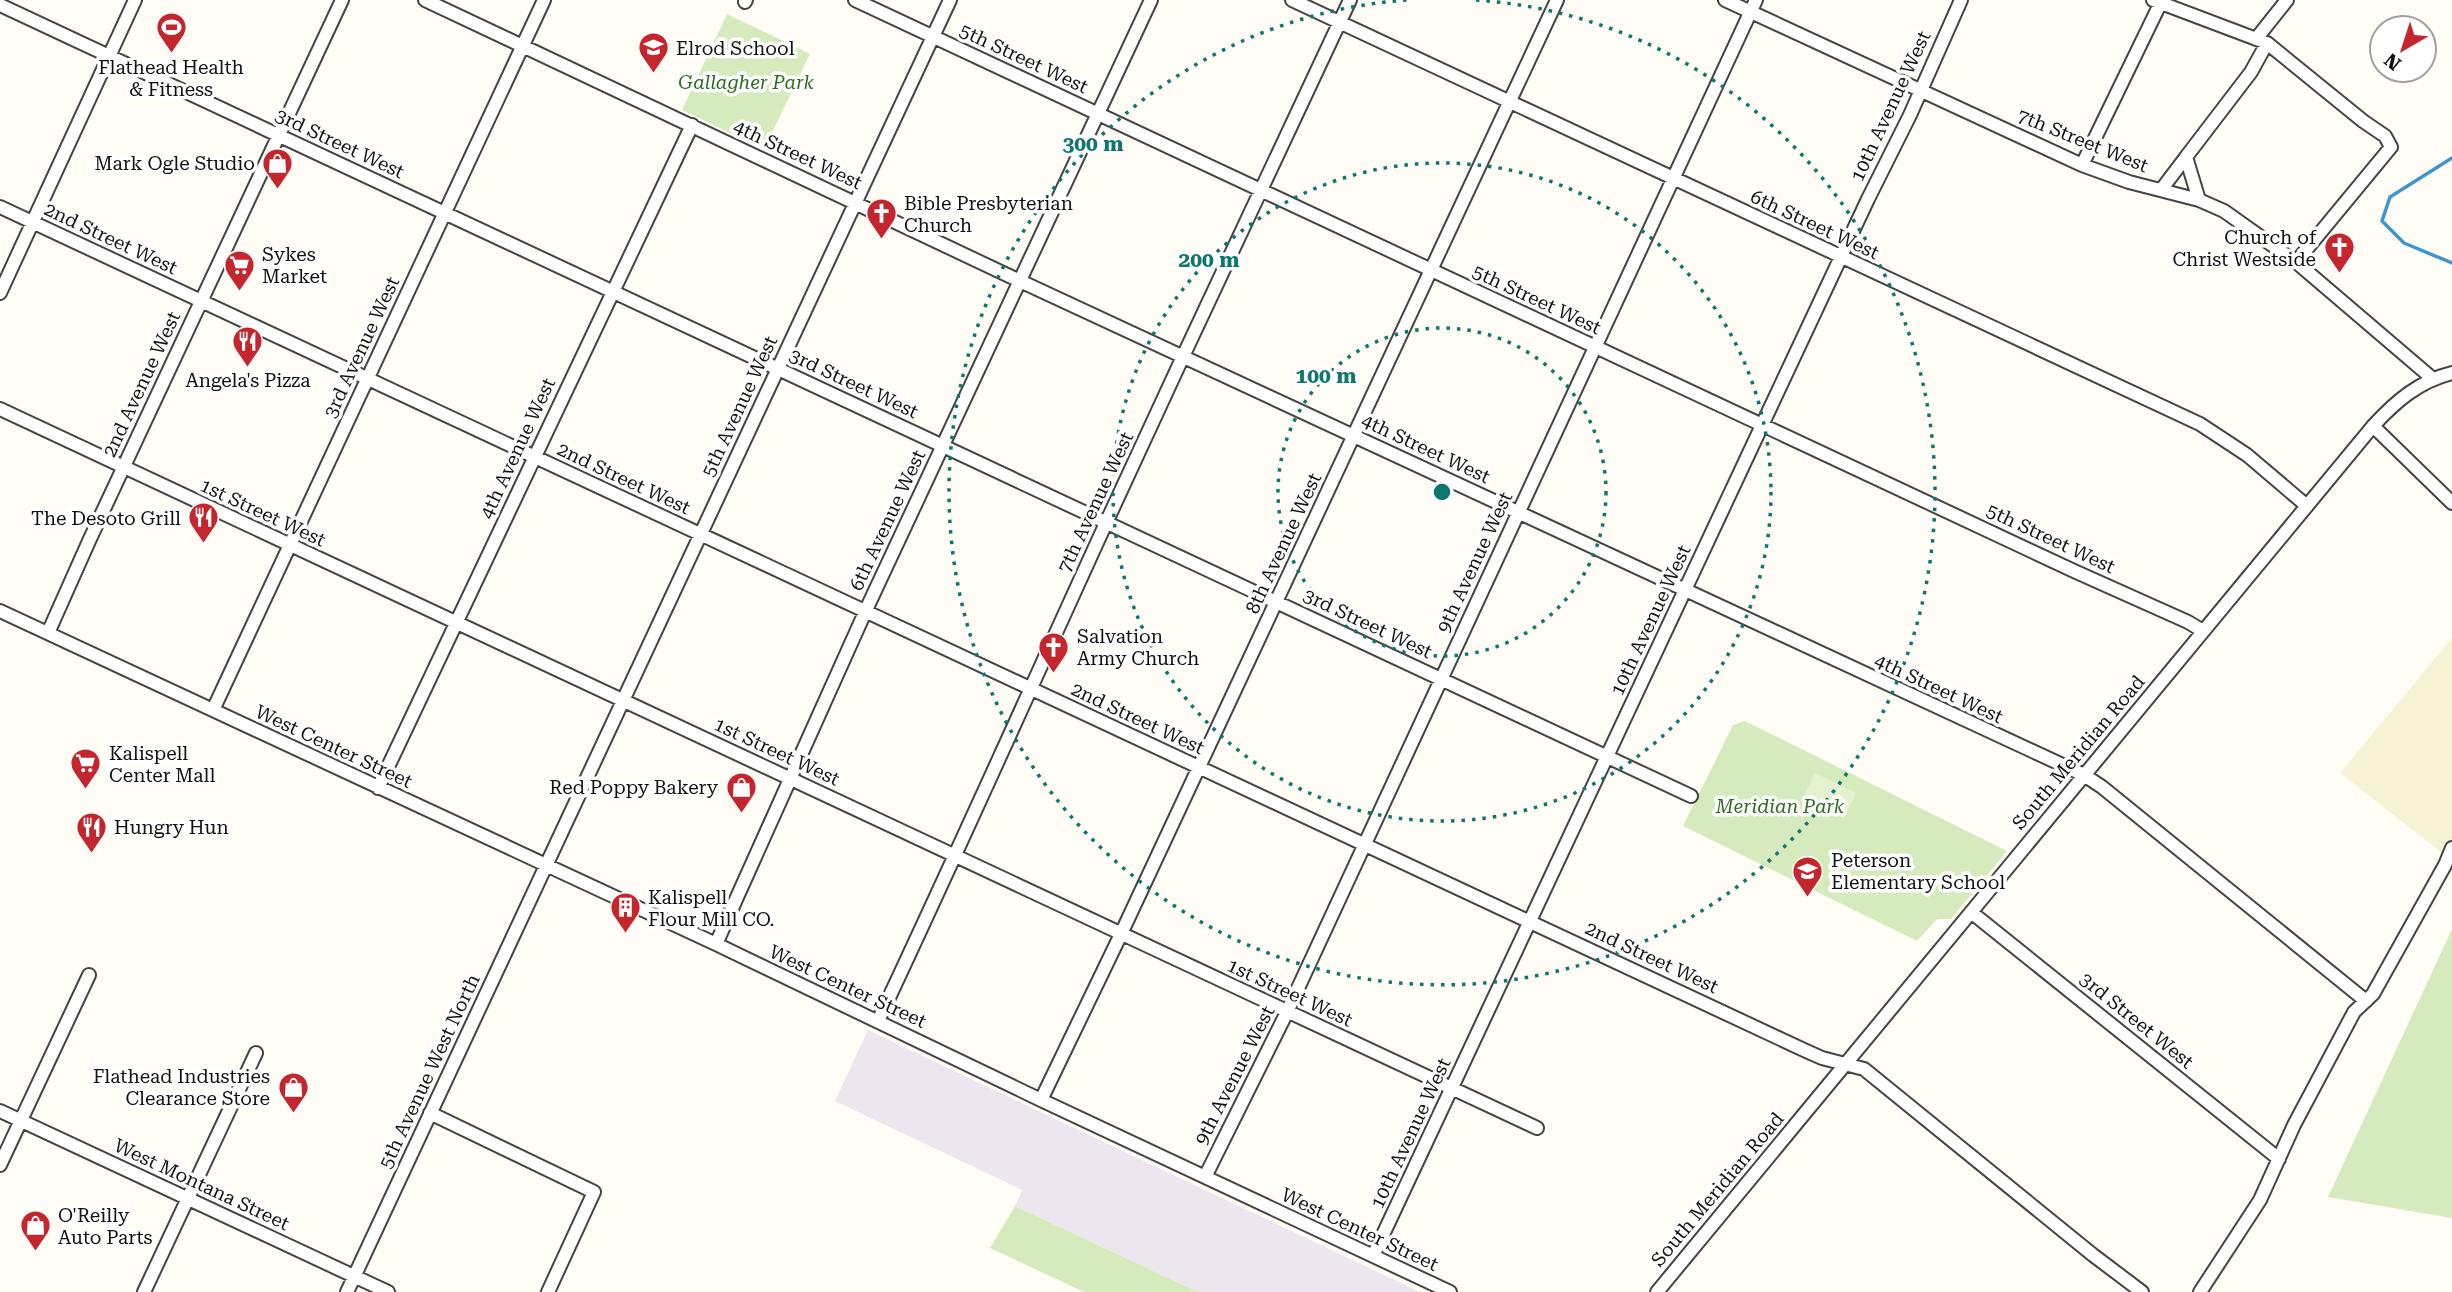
<svg xmlns="http://www.w3.org/2000/svg" width="2452" height="1292" viewBox="0 0 2452 1292" font-family="'Roboto Serif',serif">
  <rect width="100%" height="100%" fill="#fffdf5"/>
  <!-- industrial -->
  <path fill="#eee6ef" d="M868,1030L1420,1292H1198L1015,1206L1022,1190L835,1101Z"/>
  <!-- farmland -->
  <path fill="#f6f3d4" d="M2452,638V838L2446,856L2340,773Z"/>
  <!-- green -->
  <path fill="#d5ebbd" d="M727,14L810,54L764,149L682,110Z
    M1745,721L2007,851L1951,919H1937L1917,941L1683,826L1733,725Z
    M2452,929V1218L2328,1197Z
    M1015,1206L1198,1292H1084L990,1248Z"/>
  <!-- pitch -->
  <path fill="#e6f2cf" d="M1815,773L1856,793L1844,818L1803,798Z"/>
  <g fill="none" stroke-linecap="round" stroke-linejoin="round">
    <!-- stream -->
    <path stroke="#3f96cf" stroke-width="3.5" d="M2452,158L2390,197L2382,221L2404,243L2452,263"/>
    <defs>
      <path id="minor" d="M425,0L1020,281L2084,775L2102,787L2366,1001
        M855,0L2074,571L2188,622L2203,631
        M1292,0L2200,424L2247,455L2307,506
        M1725,0L2082,165L2129,182L2199,200L2224,211L2296,262L2433,379
        M2153,0L2267,43L2363,121L2385,136L2391,147L2296,262
        M745,2L746,0
        M0,5L1691,796
        M2256,39L2287,0
        M2082,165L2162,0
        M2161,190L2186,157
        M2199,200L2186,157L2251,72L2267,43
        M0,207C601,489 1203,767 1804,1050L1822,1058L1864,1069L2093,1255L2142,1292
        M0,293L135,0
        M0,409L1537,1128
        M2373,426L2452,503
        M0,611L716,944L1041,1100L1450,1292
        M48,633L89,541L342,0
        M213,710L544,0
        M378,788L692,125
        M1971,912L2279,1159
        M716,944L866,610L1151,0
        M878,1021C956,856 1030,689 1106,523C1186,348 1269,174 1350,0
        M1041,1100L1121,934L1557,0
        M0,1111L388,1292
        M430,1113L594,1192L548,1292
        M0,1165L89,975
        M1205,1177L1287,1012L1756,0
        M1373,1256L1868,199L1910,115L1961,0
        M144,1292L256,1053
        M347,1292L950,0
        M1657,1292L2373,426C2395,402 2419,381 2452,373
        M2200,1292L2260,1200L2294,1125L2354,1012L2373,994L2445,865L2452,848"/>
    </defs>
    <!-- minor casing -->
    <use href="#minor" stroke="#444" stroke-width="16"/>
    <!-- minor -->
    <use href="#minor" stroke="#fff" stroke-width="12"/>
  </g>
  <!-- distance rings -->
  <g fill="none" stroke="#0f766e" stroke-width="3.5" stroke-dasharray="3.5 7">
    <circle cx="1442" cy="492" r="164"/>
    <circle cx="1442" cy="492" r="329"/>
    <path d="M1476 0A493 493 0 1 1 1408 0"/>
  </g>
  <!-- icons -->
  <defs>
    <symbol id="stadium-pin" viewBox="-11 -11 22 30"><path d="M0 17L-7.5 6A9.5 9.5 0 1 1 7.5 6Z" fill="#c4262e" stroke="#fff"/><path d="M0-5a6.5 5 0 1 0 0 10a6.5 5 0 1 0 0-10ZM-3.5-1.8h7v3.6h-7Z" fill="#fff"/></symbol>
    <symbol id="school-pin" viewBox="-11 -11 22 30"><path d="M0 17L-7.5 6A9.5 9.5 0 1 1 7.5 6Z" fill="#c4262e" stroke="#fff"/><path d="M0-5L7-2L0 1L-7-2ZM-4 1L0 2.5L4 1V4Q0 6-4 4Z" fill="#fff"/></symbol>
    <symbol id="shop-pin" viewBox="-11 -11 22 30"><path d="M0 17L-7.5 6A9.5 9.5 0 1 1 7.5 6Z" fill="#c4262e" stroke="#fff"/><path d="M-5-2.5h2.3a2.7 3.5 0 0 1 5.4 0H5L5.5 6h-11ZM-1.5-2.5h3a1.5 2.3 0 0 0-3 0Z" fill="#fff"/></symbol>
    <symbol id="church-pin" viewBox="-11 -11 22 30"><path d="M0 17L-7.5 6A9.5 9.5 0 1 1 7.5 6Z" fill="#c4262e" stroke="#fff"/><path d="M-1.2-6h2.4v3.5h3.3v2.4h-3.3V6h-2.4V-.1h-3.3v-2.4h3.3Z" fill="#fff"/></symbol>
    <symbol id="supermarket-pin" viewBox="-11 -11 22 30"><path d="M0 17L-7.5 6A9.5 9.5 0 1 1 7.5 6Z" fill="#c4262e" stroke="#fff"/><path d="M-6-5.5h2.5l.6 2H6L4.5 2H-2.5L-4.4-4H-6ZM-1.5 3.2a1.3 1.3 0 1 0 .1 0ZM3 3.2a1.3 1.3 0 1 0 .1 0Z" fill="#fff"/></symbol>
    <symbol id="restaurant-pin" viewBox="-11 -11 22 30"><path d="M0 17L-7.5 6A9.5 9.5 0 1 1 7.5 6Z" fill="#c4262e" stroke="#fff"/><path d="M-5-6h1v4h1v-4h1v4h1v-4h1v5L-1.5 .5V6h-2V.5L-5-1ZM5-6V6H3V1.5H1.5Q1.5-4 5-6Z" fill="#fff"/></symbol>
    <symbol id="building-pin" viewBox="-11 -11 22 30"><path d="M0 17L-7.5 6A9.5 9.5 0 1 1 7.5 6Z" fill="#c4262e" stroke="#fff"/><path d="M-4-6H4V6H1V3H-1V6H-4ZM-2.5-4.3h1.7v1.8h-1.7ZM.8-4.3h1.7v1.8H.8ZM-2.5-1h1.7V.8h-1.7ZM.8-1h1.7V.8H.8Z" fill="#fff"/></symbol>
  </defs>
  <g fill-rule="evenodd">
    <use href="#stadium-pin" x="154" y="10" width="35" height="47"/>
    <use href="#school-pin" x="636" y="30" width="35" height="47"/>
    <use href="#shop-pin" x="260" y="146" width="35" height="47"/>
    <use href="#church-pin" x="864" y="196" width="35" height="47"/>
    <use href="#church-pin" x="2322" y="230" width="35" height="47"/>
    <use href="#supermarket-pin" x="222" y="248" width="35" height="47"/>
    <use href="#restaurant-pin" x="230" y="324" width="35" height="47"/>
    <use href="#restaurant-pin" x="186" y="500" width="35" height="47"/>
    <use href="#church-pin" x="1036" y="630" width="35" height="47"/>
    <use href="#supermarket-pin" x="68" y="746" width="35" height="47"/>
    <use href="#shop-pin" x="724" y="770" width="35" height="47"/>
    <use href="#restaurant-pin" x="74" y="810" width="35" height="47"/>
    <use href="#school-pin" x="1790" y="854" width="35" height="47"/>
    <use href="#building-pin" x="608" y="890" width="35" height="47"/>
    <use href="#shop-pin" x="276" y="1070" width="35" height="47"/>
    <use href="#shop-pin" x="18" y="1208" width="35" height="47"/>
  </g>
  <g text-anchor="middle" stroke-width="7" stroke-linejoin="round" paint-order="stroke">
    <!-- poi labels -->
    <g font-size="19" fill="#111" stroke="#fff" text-anchor="start">
      <text x="676" y="55">Elrod School</text>
      <text x="171" y="74" text-anchor="middle">Flathead Health<tspan x="171" dy="22">&amp; Fitness</tspan></text>
      <text x="255" y="170" text-anchor="end">Mark Ogle Studio</text>
      <text x="904" y="210">Bible Presbyterian<tspan x="904" dy="22">Church</tspan></text>
      <text x="2316" y="244" text-anchor="end">Church of<tspan x="2316" dy="22">Christ Westside</tspan></text>
      <text x="262" y="261">Sykes<tspan x="262" dy="22">Market</tspan></text>
      <text x="248" y="387" text-anchor="middle">Angela's Pizza</text>
      <text x="181" y="525" text-anchor="end">The Desoto Grill</text>
      <text x="1077" y="643">Salvation<tspan x="1077" dy="22">Army Church</tspan></text>
      <text x="109" y="760">Kalispell<tspan x="109" dy="22">Center Mall</tspan></text>
      <text x="718" y="794" text-anchor="end">Red Poppy Bakery</text>
      <text x="114" y="834">Hungry Hun</text>
      <text x="1831" y="867">Peterson<tspan x="1831" dy="22">Elementary School</tspan></text>
      <text x="648" y="904">Kalispell<tspan x="648" dy="22">Flour Mill CO.</tspan></text>
      <text x="270" y="1083" text-anchor="end">Flathead Industries<tspan x="270" dy="22">Clearance Store</tspan></text>
      <text x="58" y="1222">O'Reilly<tspan x="58" dy="22">Auto Parts</tspan></text>
    </g>
    <!-- street labels -->
    <g font-size="19" fill="#111" stroke="#fff">
      <text transform="translate(1024 58) rotate(25)" y="7">5th Street West</text>
      <text transform="translate(1890 106) rotate(-65)" y="7">10th Avenue West</text>
      <text transform="translate(2083 140) rotate(22)" y="7">7th Street West</text>
      <text transform="translate(340 143) rotate(25)" y="7">3rd Street West</text>
      <text transform="translate(798 154) rotate(25)" y="7">4th Street West</text>
      <text transform="translate(1815 224) rotate(25)" y="7">6th Street West</text>
      <text transform="translate(111 238) rotate(25)" y="7">2nd Street West</text>
      <text transform="translate(1537 299) rotate(25)" y="7">5th Street West</text>
      <text transform="translate(361 347) rotate(-65)" y="7">3rd Avenue West</text>
      <text transform="translate(854 383) rotate(25)" y="7">3rd Street West</text>
      <text transform="translate(141 384) rotate(-65)" y="7">2nd Avenue West</text>
      <text transform="translate(739 406) rotate(-65)" y="7">5th Avenue West</text>
      <text transform="translate(517 448) rotate(-65)" y="7">4th Avenue West</text>
      <text transform="translate(1426 448) rotate(25)" y="7">4th Street West</text>
      <text transform="translate(624 478) rotate(25)" y="7">2nd Street West</text>
      <text transform="translate(1095 502) rotate(-65)" y="7">7th Avenue West</text>
      <text transform="translate(263 512) rotate(25)" y="7">1st Street West</text>
      <text transform="translate(887 520) rotate(-65)" y="7">6th Avenue West</text>
      <text transform="translate(2051 538) rotate(25)" y="7">5th Street West</text>
      <text transform="translate(1283 543) rotate(-65)" y="7">8th Avenue West</text>
      <text transform="translate(1474 562) rotate(-65)" y="7">9th Avenue West</text>
      <text transform="translate(1650 620) rotate(-65)" y="7">10th Avenue West</text>
      <text transform="translate(1368 623) rotate(25)" y="7">3rd Street West</text>
      <text transform="translate(1939 688) rotate(25)" y="7">4th Street West</text>
      <text transform="translate(1138 718) rotate(25)" y="7">2nd Street West</text>
      <text transform="translate(334 746) rotate(25)" y="7">West Center Street</text>
      <text transform="translate(777 751) rotate(25)" y="7">1st Street West</text>
      <text transform="translate(2078 752) rotate(-50)" y="7">South Meridian Road</text>
      <text transform="translate(1652 957) rotate(25)" y="7">2nd Street West</text>
      <text transform="translate(848 986) rotate(25)" y="7">West Center Street</text>
      <text transform="translate(1290 992) rotate(25)" y="7">1st Street West</text>
      <text transform="translate(2137 1020) rotate(39)" y="7">3rd Street West</text>
      <text transform="translate(429 1071) rotate(-65)" y="7">5th Avenue West North</text>
      <text transform="translate(1234 1075) rotate(-63)" y="7">9th Avenue West</text>
      <text transform="translate(1410 1133) rotate(-65)" y="7">10th Avenue West</text>
      <text transform="translate(202 1184) rotate(25)" y="7">West Montana Street</text>
      <text transform="translate(1717 1189) rotate(-50)" y="7">South Meridian Road</text>
      <text transform="translate(1360 1229) rotate(25)" y="7">West Center Street</text>
    </g>
    <!-- park labels -->
    <g font-size="19" font-style="italic" fill="#2f6b1f" stroke="#fff">
      <text x="746" y="89">Gallagher Park</text>
      <text x="1780" y="813">Meridian Park</text>
    </g>
  </g>
  <circle cx="1442" cy="492" r="10" fill="#0f766e" stroke="#fff" stroke-width="3.5"/>
  <g font-size="21" text-anchor="middle" font-weight="bold" fill="#0f766e" stroke="#fff" stroke-width="7" stroke-linejoin="round" paint-order="stroke">
    <text x="1093" y="151">300 m</text>
    <text x="1209" y="267">200 m</text>
    <text x="1326" y="383">100 m</text>
  </g>
  <!-- north arrow -->
  <g transform="translate(2403 49) rotate(219)"><circle r="33" fill="#ffffff" stroke="#a0a0a0" stroke-width="2"/>
  <path d="M0-5L12 26L0 18L-12 26Z" fill="#c4262e"/>
  <text y="-10" font-size="19" font-weight="bold" text-anchor="middle" fill="#111111">N</text>
  </g>
</svg>
